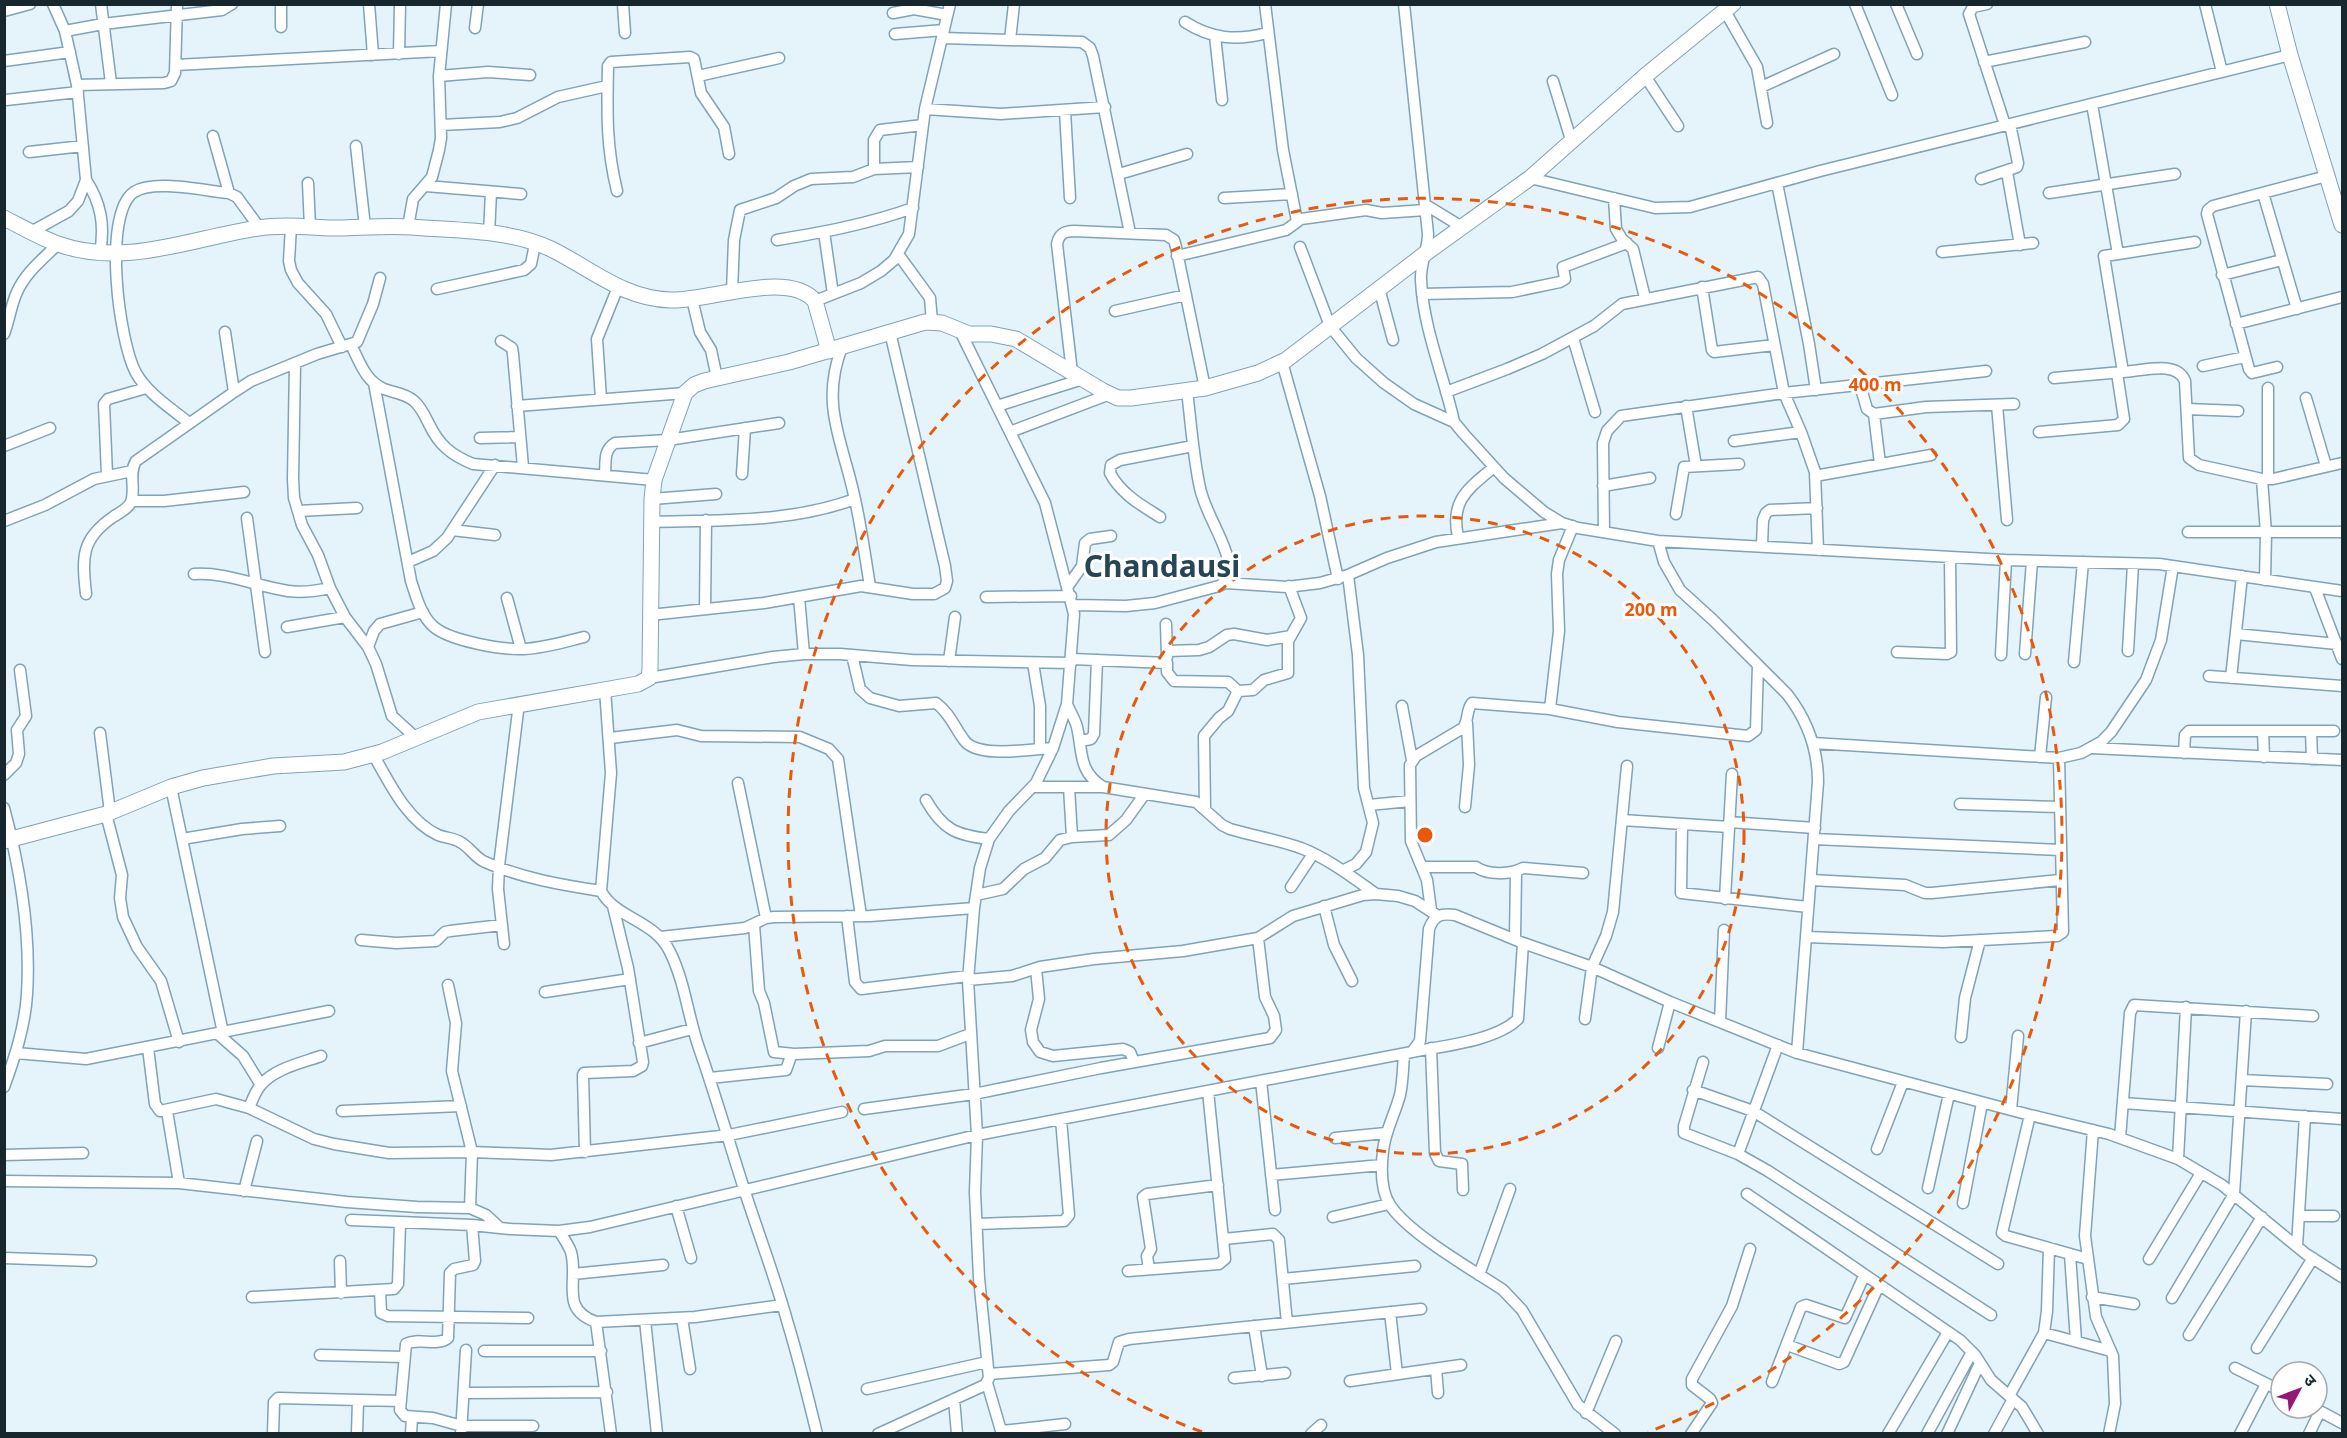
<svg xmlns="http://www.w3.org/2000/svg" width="2347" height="1438" viewBox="0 0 2347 1438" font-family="'Noto Sans','Noto Sans Devanagari',sans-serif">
  <rect width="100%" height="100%" fill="#e5f3fb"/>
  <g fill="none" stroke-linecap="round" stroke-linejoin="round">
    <defs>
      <path id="street" d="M101,4L111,83
        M281,4V27
        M369,4L373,55
        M623,4L625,33
        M1265,4L1283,150L1297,221
        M1404,4L1428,234C1428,249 1420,264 1421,280C1423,325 1441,369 1452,413L1454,422L1464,434L1504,478L1544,512L1562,523L1578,528L1658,541L2006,560L2159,564L2342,591
        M1855,4L1892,95
        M1896,4L1917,54
        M1987,4L1973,7L1969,14L2005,125
        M2205,4L2222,72
        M4,11L30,4
        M1725,11L1757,67L1767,123
        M893,13L914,9L947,15
        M1185,22C1211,39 1237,41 1267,33
        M475,28L478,4
        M65,31L103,24L222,10L232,4
        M895,34L944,30
        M1215,36L1222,100
        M942,38L1082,42L1090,48L1093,56L1130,233
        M1010,40L1014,4
        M399,54L400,4
        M4,61L70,52
        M1984,62L2085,42
        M176,65L441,51
        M439,76L488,72L530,75
        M698,76L779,58
        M1645,76L1678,126
        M1553,81L1572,143
        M77,85L164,83L171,81L175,73L177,4
        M1761,87L1834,54
        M6,100L78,92
        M2092,104L2118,254L2104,256L2123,372C2142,371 2177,360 2185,381L2189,458L2199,465L2262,479H2273L2342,463
        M925,109L1001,114L1105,107
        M1065,111L1070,198
        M441,125L500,122L517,118L558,97L607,86
        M213,136L229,193
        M356,146L365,227
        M29,152L83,146
        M874,169V140L880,130L923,125
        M2007,172L2020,245
        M1119,174L1187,154
        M1530,178L1655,208L1690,207L1820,171L2290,55
        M1981,179L2017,167L2018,163L2010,124
        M86,180C101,203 105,225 100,253
        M308,183L310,227
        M1777,183L1809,344L1816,390
        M426,186L521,194
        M617,191C606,146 607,112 608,66L611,62L690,57L694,59L701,93L724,127L729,154
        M2049,193L2175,174
        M2263,193L2297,309
        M1224,198L1292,194
        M1614,198L1616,229L1622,239L1633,249L1645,298
        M1426,205L1462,227
        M291,226L289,261L291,270L298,283L326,314L342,347
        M408,227L413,199L432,177L439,150L441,138L439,76L446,4
        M31,232L69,211L78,201L86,180L77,85L65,31L53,4
        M824,232L833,294
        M489,234L491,192
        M777,240C824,232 868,224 913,208
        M1300,247L1330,326L1356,358L1384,383L1414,404L1454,422
        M1942,252L2033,243
        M898,254L930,298L932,322
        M2118,254L2195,242
        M1177,256L1286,230L1301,219L1366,210L1382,213L1426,210
        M2222,275L2282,260
        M1702,287L1712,350L1714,352L1774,345
        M1379,288L1393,340
        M437,289L524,270L531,264L535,244
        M732,292L734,240L740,210L776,198L794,186L811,179L853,177L874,169L918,167
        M1422,294L1512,292L1560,282L1565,279L1563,267L1627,243
        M692,299L700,332L711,350L717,378
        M815,301L861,283L881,271L894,260L909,234L925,109L950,4
        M1115,311L1186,295
        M2236,324L2342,297
        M225,332L234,392
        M4,334C9,321 11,305 17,292C26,272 43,259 58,244
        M1573,338L1595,412
        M501,341L512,348L513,354L523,467
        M351,345C360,362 365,381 384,389C394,393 405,393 414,401C421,407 425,416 429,424C439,445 451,455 473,464L654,480
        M842,347C820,404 842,440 854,495C861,525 865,556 870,586
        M1282,362L1320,496L1338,579
        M295,364L293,479L294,498L302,525L318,555L330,588L345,617L368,647L376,664L392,716L415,737
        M2203,366L2245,357
        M2277,367L2252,373L2249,369L2207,214L2208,210L2213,206L2327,176
        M1072,372L1057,244C1059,234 1064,231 1074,231L1166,235L1174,240L1176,247L1205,388
        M2054,378L2122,372
        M374,383L411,581C416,596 421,616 434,627C451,641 502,650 524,649C544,648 564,642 584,637
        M1860,385L1867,409L1874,414L1926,407L2014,404
        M2268,388V479
        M1446,392L1507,369L1542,354L1594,326L1622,304L1758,277L1763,284L1784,393L1801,432L1815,472L1818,550
        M2306,398L2326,466
        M601,399L597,339L618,287
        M1997,405L2007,520
        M517,406L685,393
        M997,406L1083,379
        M1686,406L1696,466
        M2187,409L2238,411
        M1874,414L1880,464
        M189,423C171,408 148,394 136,373C119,342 102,214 134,192C154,179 205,191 229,193L237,197L259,227
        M1010,432L1110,394
        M2039,432L2118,425L2124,419L2117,373
        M480,438L520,437
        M1734,441L1801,432
        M4,446L50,428
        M742,474L745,428
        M107,475L104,404L108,399L146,388
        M605,475C606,463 603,450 615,443L668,440L779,423
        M1815,476L1931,455
        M2262,479L2266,533L2265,580
        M1603,486L1650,478
        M652,499L716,494
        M132,501H164L244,492
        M298,511L357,508
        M1676,514L1684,467L1739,464
        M1160,517C1141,505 1121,494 1110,473L1111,465L1120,460L1193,446
        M247,518L265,652
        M4,521L45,505L94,479L132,471
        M651,522C720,520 790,523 855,499
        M452,530L495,535
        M1604,532L1603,443L1607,431L1621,416L1784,393L1986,371
        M2188,532H2342
        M1458,537C1450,500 1468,489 1494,467
        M1658,541L1664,562L1680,590L1713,620L1787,694C1808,721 1818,749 1818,782L1797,1053
        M1762,545L1763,520L1766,513L1770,510L1817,508
        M408,562L433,551L447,538L495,465
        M194,574C226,572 256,586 288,591C302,593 316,591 330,588
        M1226,583L1287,587L1320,583L1348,575L1387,558L1436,542L1562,523
        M1068,586L1082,566L1085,543L1090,539L1111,536
        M2315,588L2342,659
        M86,594C82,557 81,539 113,517C119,513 128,509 131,502C136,489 128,474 136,461L234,392L251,381L317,354L357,342L373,304L380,278
        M799,597L804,654
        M986,597L1071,596
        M507,598L521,649
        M1073,605L1126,606L1155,603L1219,586L1230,580C1233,550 1206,517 1200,488C1193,456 1191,423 1187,391
        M705,609L706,520
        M650,615L764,603L861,586L913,594H934L945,588L947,581L945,566L890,332
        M1166,624L1167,657
        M287,627L345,617
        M2236,634L2337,644
        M368,647L374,631L380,624L423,612
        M1167,651L1199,650L1209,647L1227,635L1234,634L1267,640L1291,636
        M2128,651L2133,564
        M1897,652L1947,654L1951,652L1950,557
        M2025,654L2032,561
        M852,655L860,689L870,698L899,706L936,703C949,712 955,728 964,740C977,759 1031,749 1053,748
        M2001,655L2006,560
        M1072,659L1167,663V672L1174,681L1228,682L1238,691
        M949,661L955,617
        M2074,662L2083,562
        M1033,663L1040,706V749
        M2209,676L2342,686
        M649,678L773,657L804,654H840L912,660L1071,663
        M2231,678L2242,576
        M605,689L611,773L601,891C616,919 655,920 670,952C685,982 688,1017 699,1048C716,1096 730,1146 746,1195C760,1238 776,1280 788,1324C799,1360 808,1397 817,1434
        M1067,704C1070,712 1075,719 1077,727C1083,753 1078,771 1103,787L1196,802L1222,825L1230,829C1254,836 1278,840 1301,848C1329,859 1352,877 1376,894
        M1402,706L1412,760
        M1550,709L1559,631L1557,574L1559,560L1573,526
        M2263,731L2264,757
        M2311,731L2312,759
        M100,733L110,812
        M610,738L677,730L701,736L800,737L829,749L838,759L861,916
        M1080,741L1091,739L1094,734L1097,660
        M1813,743L2059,758L2081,753L2101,742L2111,732L2146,680L2161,640L2173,566
        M2092,748L2342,760
        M2184,753L2185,735L2189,731H2334
        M373,754C389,782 407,821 438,835C445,838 454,838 460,842C470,847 475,858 485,862C521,878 562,885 601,891
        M2040,757L2046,697
        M4,775L16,763L19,754L17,730L26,716L20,670
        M738,783L766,918
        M171,787L223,1033
        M1032,787H1103
        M1069,787L1072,837
        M926,800C943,830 956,835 989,839
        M1960,804L2059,807
        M1369,805L1410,801
        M1465,807L1469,765L1467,723
        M4,808C20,868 31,932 27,994C25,1026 15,1057 4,1087
        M1205,808L1204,736L1219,718L1228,711L1238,691L1253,690L1264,680L1288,673V641L1301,618L1289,586
        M106,814L122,875L120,898L123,917L137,947L161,981L179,1042
        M1622,820L1729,827
        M1729,822L1815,828
        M1682,824L1681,893L1808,907
        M182,839L242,829L280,826
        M1814,839L2060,850
        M1422,867H1476C1487,875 1510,875 1523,868L1583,873
        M1344,870L1356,864L1366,852L1373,823L1364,788L1358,655L1348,575
        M1811,880L1905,885L1925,893H1932L2060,880
        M1291,887L1313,854
        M976,895L1003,889L1024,869L1045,858L1060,840L1072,837L1109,835L1126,820L1144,795
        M1725,899L1732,774
        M1324,906L1334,945L1352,981
        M1431,910L1427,880L1411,841L1410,765L1416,756L1463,728C1469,720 1466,710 1472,703L1550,709L1618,722L1748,736L1756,730L1758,665
        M847,916L855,982L861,989L968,976
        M754,925L759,991L764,1003L774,1052L794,1054
        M660,937L745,928L766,918L774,917L870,916L974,908
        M1806,937L1943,942L2057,936L2063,932L2059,758
        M1515,939L1516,872
        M361,940L396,943L436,941L445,932L450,931L502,925
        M504,944L498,889L499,866L519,703
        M1036,969L1039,999L1031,1030L1033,1042L1040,1052L1053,1056L1123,1049L1130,1052L1134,1062
        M968,980L1012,976L1040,967L1094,959L1183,951L1258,938L1293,916L1363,895L1376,894L1398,896L1415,901L1435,914
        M448,985L456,1023L452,1071L472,1152L470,1208
        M545,992L630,979
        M1585,1019L1592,967L1606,936L1613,912L1627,766
        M1720,1022L1724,930
        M218,1034L243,1056L261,1085
        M1961,1037L1965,998L1980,940
        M639,1043L692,1029
        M148,1048L155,1104L160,1111L216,1099L249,1108L314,1139L334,1144L389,1153L472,1152L551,1155L729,1135L842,1112
        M1431,1048L1435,1153L1439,1161L1462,1164L1463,1190
        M1658,1048L1670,1002
        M1412,1052C1442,1046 1496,1041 1518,1019L1523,943
        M16,1053L86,1059L329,1011
        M1404,1054C1403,1067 1403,1081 1400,1095C1395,1114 1385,1131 1383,1151C1381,1168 1381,1191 1390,1205C1409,1234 1473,1270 1503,1290L1522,1310L1578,1405L1615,1434
        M1703,1062L1684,1126V1133L1738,1154L1768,1171L1991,1315
        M710,1078L786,1070L791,1056L794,1054L869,1051L885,1046H938L970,1034
        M2242,1080L2327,1084
        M1261,1081L1275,1210
        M1693,1090L1753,1111L1998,1264
        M2123,1103L2342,1119
        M249,1108C252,1101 255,1092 260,1086C273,1069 301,1063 321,1056
        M864,1109L974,1094L1101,1068L1270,1038L1276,1030L1274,1016L1265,997L1258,938
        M2011,1110L2018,1036
        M167,1111L179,1183
        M342,1111L461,1106
        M2030,1115L2002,1233L2006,1236L2088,1259
        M2093,1130L2085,1236L2096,1317L2113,1356L2115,1404L2109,1434
        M1335,1138L1386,1133
        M2120,1138L2130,1013L2134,1005L2313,1016
        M1877,1149L1903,1082
        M585,1152L583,1075L584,1073L633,1071L642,1066L643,1062L628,968L613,906
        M1738,1154L1778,1045
        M4,1155L83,1153
        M2178,1159L2186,1007
        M1271,1175L1382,1165
        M4,1181L179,1183L347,1202L417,1207L470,1208L486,1215L500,1228L511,1229L559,1231L590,1227L977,1135L1412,1052L1420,1041L1429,929C1434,915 1441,913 1455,915L1523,943L1592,967L1670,1002L1797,1053L2030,1115L2109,1134L2178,1159L2222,1185L2306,1254L2342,1277
        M1928,1188L1949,1094
        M244,1191L257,1141
        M1747,1194L1960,1340L1975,1355L1991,1380L2022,1407L2038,1434
        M1963,1203L1982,1103
        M676,1206L691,1258
        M2299,1216H2334
        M1333,1217L1389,1204
        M351,1220L472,1225L500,1228
        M977,1224L1064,1221L1069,1215L1061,1119
        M472,1225L475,1261L473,1265L454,1269L450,1273L448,1338C436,1347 419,1337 406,1344L400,1410L405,1416L433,1418L462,1426H533
        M559,1231C563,1237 568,1244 571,1252C579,1281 559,1309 596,1322L695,1317L782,1305
        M1224,1239L1273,1234L1279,1240L1287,1323
        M2297,1246L2305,1116
        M2070,1254L2076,1341
        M4,1258L91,1261
        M2149,1259L2201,1173
        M340,1261L341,1293
        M1149,1269L1147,1256L1151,1249L1143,1197L1147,1194L1218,1185
        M1128,1271L1219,1264L1225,1259L1208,1091
        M573,1274L663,1265
        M1479,1275L1510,1189
        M1283,1279L1415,1266
        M380,1290L381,1313L388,1316L528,1318
        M252,1297L394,1289L398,1284L400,1223
        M2092,1297L2134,1304
        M2172,1298L2234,1194L2246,1011
        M1390,1312L1397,1374
        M682,1318L690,1369
        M645,1320L657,1434
        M596,1322L611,1434
        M1254,1326L1262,1376
        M2044,1333L2111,1351
        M2189,1335L2262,1217
        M1787,1345L1839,1364L1844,1362L1879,1285
        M2257,1348L2313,1258
        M484,1351H601
        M320,1355L404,1357
        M2235,1368L2281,1391
        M1436,1369L1438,1393
        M989,1374L1109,1365L1113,1362L1119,1342L1129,1339L1421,1309
        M1234,1378L1285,1373
        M1350,1381L1461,1365
        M1772,1382L1801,1307L1806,1305L1845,1318L1864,1276
        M987,1383L1002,1434
        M867,1389L987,1362
        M464,1393L607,1392
        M2009,1396L2044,1333L2047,1311L2049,1248
        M954,1399L957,1434
        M2314,1408L2342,1423
        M1586,1413L1616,1341
        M1002,1431L1065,1424
        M273,1434L274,1402L278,1398L401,1401
        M357,1434L358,1400
        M411,1434L412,1417
        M461,1434L466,1350
        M878,1434L985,1385L989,1378L979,1278L975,1192L977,1135L968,980L974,908L980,868L989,839L1009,811L1036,783L1053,748L1067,704L1074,614L1045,503L961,333
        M1311,1434L1321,1425
        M1691,1434L1712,1403L1710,1399L1692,1385V1379L1732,1306L1750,1249
        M1888,1434L1948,1332
        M1927,1434L1972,1352
        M1947,1434L1980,1363
        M1994,1434L2013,1399
        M2240,1434L2266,1384
        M2309,1434L2320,1411"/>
      <path id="secondary" d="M2277,4L2290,55L2342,225
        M4,218C22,227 39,237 58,244C126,268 191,238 258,228C282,224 307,227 331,228C358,228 385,225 412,227C457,231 509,229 551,249C592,269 622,298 670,300C708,302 788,269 815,301L829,351
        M4,841L106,814L171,787L203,778L273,766L344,762L382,752L478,712L638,684L649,678L650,669L652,499L654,480L685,393L694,385L704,381L789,362L925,322L942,323L969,334H991L1016,339L1103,391L1118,398H1131L1205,388L1258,373L1286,360L1426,253L1530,178L1645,76L1733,4"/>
    </defs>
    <!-- street casing -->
    <use href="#street" stroke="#80a3b5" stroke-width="13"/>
    <!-- secondary casing -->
    <use href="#secondary" stroke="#80a3b5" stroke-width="17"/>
    <!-- street -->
    <use href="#street" stroke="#fff" stroke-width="10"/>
    <!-- secondary -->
    <use href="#secondary" stroke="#fff" stroke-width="15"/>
  </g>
  <!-- distance rings -->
  <g fill="none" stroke="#e8590c" stroke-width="3" stroke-dasharray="10 8">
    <circle cx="1425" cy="835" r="319"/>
    <path d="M1202 1432A637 637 0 1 1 1648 1432"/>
  </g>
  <g text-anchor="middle" stroke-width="6" stroke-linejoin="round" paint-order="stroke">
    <!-- town labels -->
    <g font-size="30" font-weight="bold" fill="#264655" stroke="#fefefe">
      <text x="1162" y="577">Chandausi</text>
    </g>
  </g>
  <circle cx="1425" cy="835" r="9" fill="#e8590c" stroke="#fefefe" stroke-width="3"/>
  <g font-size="18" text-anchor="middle" font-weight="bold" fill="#e8590c" stroke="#fefefe" stroke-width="6" stroke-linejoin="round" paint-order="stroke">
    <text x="1875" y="391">400 m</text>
    <text x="1651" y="616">200 m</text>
  </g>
  <!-- border -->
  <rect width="2347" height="1438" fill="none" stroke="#18262d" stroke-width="12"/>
  <!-- north arrow -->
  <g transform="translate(2299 1390) rotate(49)"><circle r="28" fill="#fefefe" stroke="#a2a8aa" stroke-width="1.5"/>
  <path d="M0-4.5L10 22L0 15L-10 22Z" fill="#941773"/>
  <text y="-9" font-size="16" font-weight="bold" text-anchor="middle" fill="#18262d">उ</text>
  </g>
</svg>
